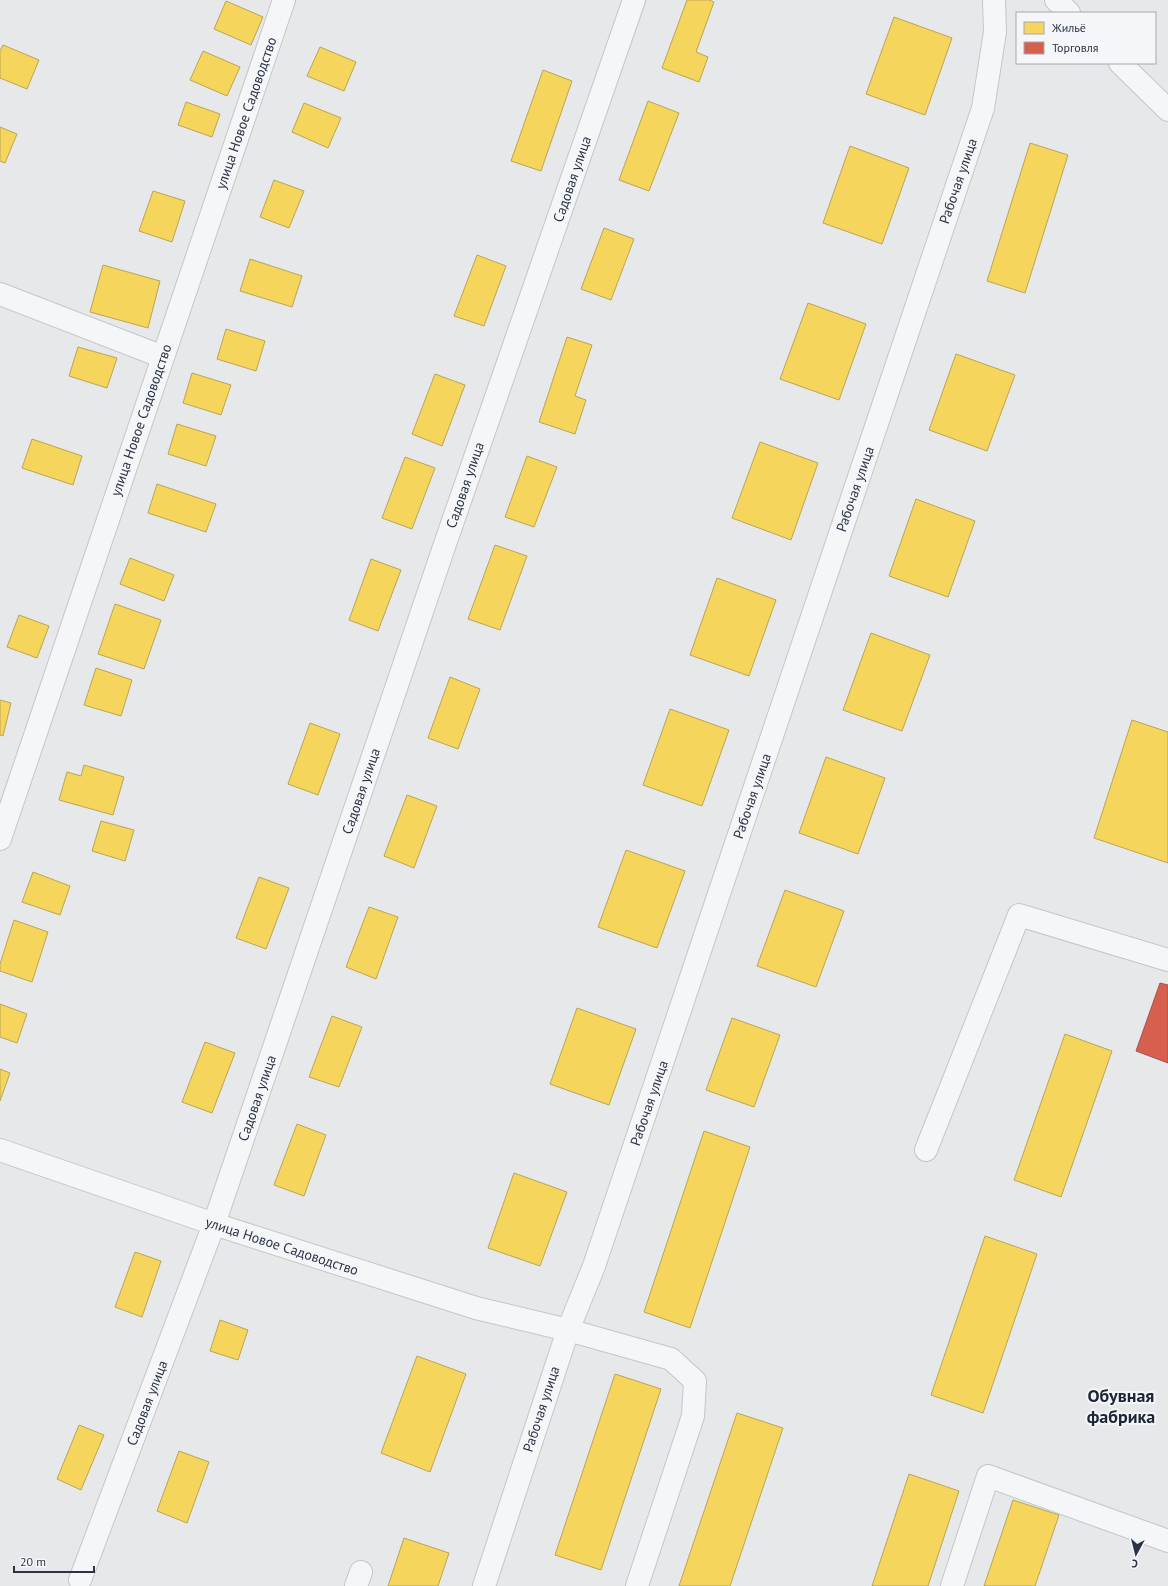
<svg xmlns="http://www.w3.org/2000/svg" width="1168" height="1586" viewBox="0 0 1168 1586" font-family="'PT Sans',sans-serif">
  <rect width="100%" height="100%" fill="#e6e8ea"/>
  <!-- homes -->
  <path fill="#f6d55c" stroke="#b9a555" d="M687,0H709L714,2L696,52L708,57L699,82L662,68Z
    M226,1L263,17L251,45L214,29Z
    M894,17L952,38L925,115L866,94Z
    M3,45L39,60L27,89L0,78V51Z
    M320,47L356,62L344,91L307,76Z
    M203,51L240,67L227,96L190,80Z
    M543,70L572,81L541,171L511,161Z
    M648,101L679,113L649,191L619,180Z
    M186,102L220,114L212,137L178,125Z
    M304,103L341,118L328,148L292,132Z
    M0,127L17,134L5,163L0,161Z
    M1030,143L1068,155L1025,293L987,281Z
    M850,146L909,168L882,244L823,223Z
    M274,180L304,191L289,228L260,217Z
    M153,191L185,201L172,242L139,231Z
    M604,228L634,239L611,300L581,289Z
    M477,255L506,266L484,326L454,316Z
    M250,259L302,276L292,307L240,291Z
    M103,265L160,281L148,328L90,312Z
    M808,303L866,324L839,400L780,379Z
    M226,329L265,341L256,371L217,359Z
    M567,337L592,345L575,396L586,400L575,434L539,422Z
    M78,347L117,358L107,388L69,376Z
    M956,354L1015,375L987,451L929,430Z
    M192,373L231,385L221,415L183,403Z
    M435,374L465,385L442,446L412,434Z
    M177,424L216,436L206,466L168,454Z
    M32,439L82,456L73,485L22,468Z
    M760,442L818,463L791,540L732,518Z
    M527,456L557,467L534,527L505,517Z
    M405,457L435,468L412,529L382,518Z
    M157,484L216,504L206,532L148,513Z
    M916,499L975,521L948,597L889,576Z
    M495,545L527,556L500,630L468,619Z
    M130,558L174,575L164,601L120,584Z
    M371,559L401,570L378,631L349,620Z
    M717,578L776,600L749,676L690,655Z
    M115,604L161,620L144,669L98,654Z
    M19,615L49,626L37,658L7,647Z
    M871,633L930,655L902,731L843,710Z
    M96,668L132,680L121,716L84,705Z
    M450,677L480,689L458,749L428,738Z
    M0,700L11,703L3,736L0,735Z
    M670,709L729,730L702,806L643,785Z
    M1132,720L1168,732V863L1094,838Z
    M310,723L340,734L318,795L288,784Z
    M826,757L885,778L858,854L799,833Z
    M84,765L124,777L113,815L59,800L67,772L81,776Z
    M407,795L437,806L414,868L384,856Z
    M101,821L134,830L125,861L92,851Z
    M626,850L685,871L657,948L598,927Z
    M33,872L70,886L60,915L22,902Z
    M259,877L289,888L266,949L236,938Z
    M785,890L844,911L816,987L757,966Z
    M369,907L398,917L376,979L346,967Z
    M14,920L48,932L32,982L0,971V964Z
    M0,1004L27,1014L17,1043L0,1037Z
    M577,1008L636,1029L609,1105L550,1084Z
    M332,1016L362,1027L339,1087L309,1077Z
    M732,1018L780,1035L754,1107L706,1090Z
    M1065,1034L1112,1051L1061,1197L1014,1180Z
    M205,1042L235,1053L212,1113L182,1102Z
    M0,1069L10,1073L0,1101Z
    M297,1124L326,1135L304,1196L274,1185Z
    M704,1131L750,1147L690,1328L644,1312Z
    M514,1173L567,1192L540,1266L488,1248Z
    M985,1236L1037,1254L983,1413L931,1395Z
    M135,1252L161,1261L142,1317L115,1307Z
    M220,1320L248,1330L238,1360L210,1351Z
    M417,1356L466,1374L430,1472L381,1453Z
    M615,1374L661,1389L601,1570L555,1555Z
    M737,1413L783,1428L730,1586H679Z
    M79,1425L104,1435L81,1490L57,1479Z
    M179,1451L209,1462L187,1523L157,1511Z
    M909,1474L959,1491L928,1586H872Z
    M1013,1500L1059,1515L1035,1586H984Z
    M404,1538L449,1553L438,1586H388Z"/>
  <!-- shops -->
  <path fill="#d6604d" stroke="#a3534b" d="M1160,983L1168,985V1063L1136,1051Z"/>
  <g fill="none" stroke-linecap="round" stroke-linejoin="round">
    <defs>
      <path id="minor" d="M1056,0L1069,13
        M1120,63L1168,110
        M0,294L163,357
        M0,839L284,0
        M0,1150L214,1224L476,1308L568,1330L671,1359L695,1381L693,1416L637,1586
        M926,1150L1019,915L1168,960
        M80,1580L214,1224L445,544L634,0
        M356,1586L361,1572
        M484,1586L568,1330L594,1266L983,108L995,32L994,0
        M952,1586L988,1476L1168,1541"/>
    </defs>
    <!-- minor casing -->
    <use href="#minor" stroke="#c4c6c8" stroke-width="24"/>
    <!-- minor -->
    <use href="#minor" stroke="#f5f6f7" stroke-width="22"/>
  </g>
  <g text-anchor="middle" stroke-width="4" stroke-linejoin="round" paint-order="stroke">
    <!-- street labels -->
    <g font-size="14" fill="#2b3445" stroke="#f4f6f9">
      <text transform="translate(246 113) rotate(-71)" y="5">улица Новое Садоводство</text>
      <text transform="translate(572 179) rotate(-71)" y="5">Садовая улица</text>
      <text transform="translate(958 181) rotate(-71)" y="5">Рабочая улица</text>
      <text transform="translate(141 420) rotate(-71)" y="5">улица Новое Садоводство</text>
      <text transform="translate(465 485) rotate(-71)" y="5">Садовая улица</text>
      <text transform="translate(855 489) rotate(-71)" y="5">Рабочая улица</text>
      <text transform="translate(361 791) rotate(-71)" y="5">Садовая улица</text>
      <text transform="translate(752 796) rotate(-71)" y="5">Рабочая улица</text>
      <text transform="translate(257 1098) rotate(-71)" y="5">Садовая улица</text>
      <text transform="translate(649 1103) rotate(-71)" y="5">Рабочая улица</text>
      <text transform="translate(282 1246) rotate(18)" y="5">улица Новое Садоводство</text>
      <text transform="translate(147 1403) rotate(-69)" y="5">Садовая улица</text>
      <text transform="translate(541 1409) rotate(-72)" y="5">Рабочая улица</text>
    </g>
    <!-- district labels -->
    <g font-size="18" font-weight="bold" fill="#1d2536" stroke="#f4f6f9">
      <text x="1121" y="1402">Обувная<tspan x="1121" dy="21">фабрика</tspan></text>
    </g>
  </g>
  <!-- legend -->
  <rect x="1016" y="12" width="140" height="52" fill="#f4f6f9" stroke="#a4a8b1"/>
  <rect x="1024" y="22" width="20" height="12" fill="#f6d55c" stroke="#a4a8b1"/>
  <text x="1052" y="32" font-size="12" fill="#2b3445">Жильё</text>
  <rect x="1024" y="42" width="20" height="12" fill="#d6604d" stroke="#a4a8b1"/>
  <text x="1052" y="52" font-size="12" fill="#2b3445">Торговля</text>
  <!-- north arrow -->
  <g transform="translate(1136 1554) rotate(187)" stroke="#f4f6f9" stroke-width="3" paint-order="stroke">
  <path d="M0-3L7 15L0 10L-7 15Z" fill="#2b3445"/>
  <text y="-6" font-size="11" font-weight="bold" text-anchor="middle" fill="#2b3445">С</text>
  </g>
  <!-- scale -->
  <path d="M14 1566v6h80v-6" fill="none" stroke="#2b3445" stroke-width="2"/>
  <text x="20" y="1566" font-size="12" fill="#2b3445" stroke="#f4f6f9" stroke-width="3" paint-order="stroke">20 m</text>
</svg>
